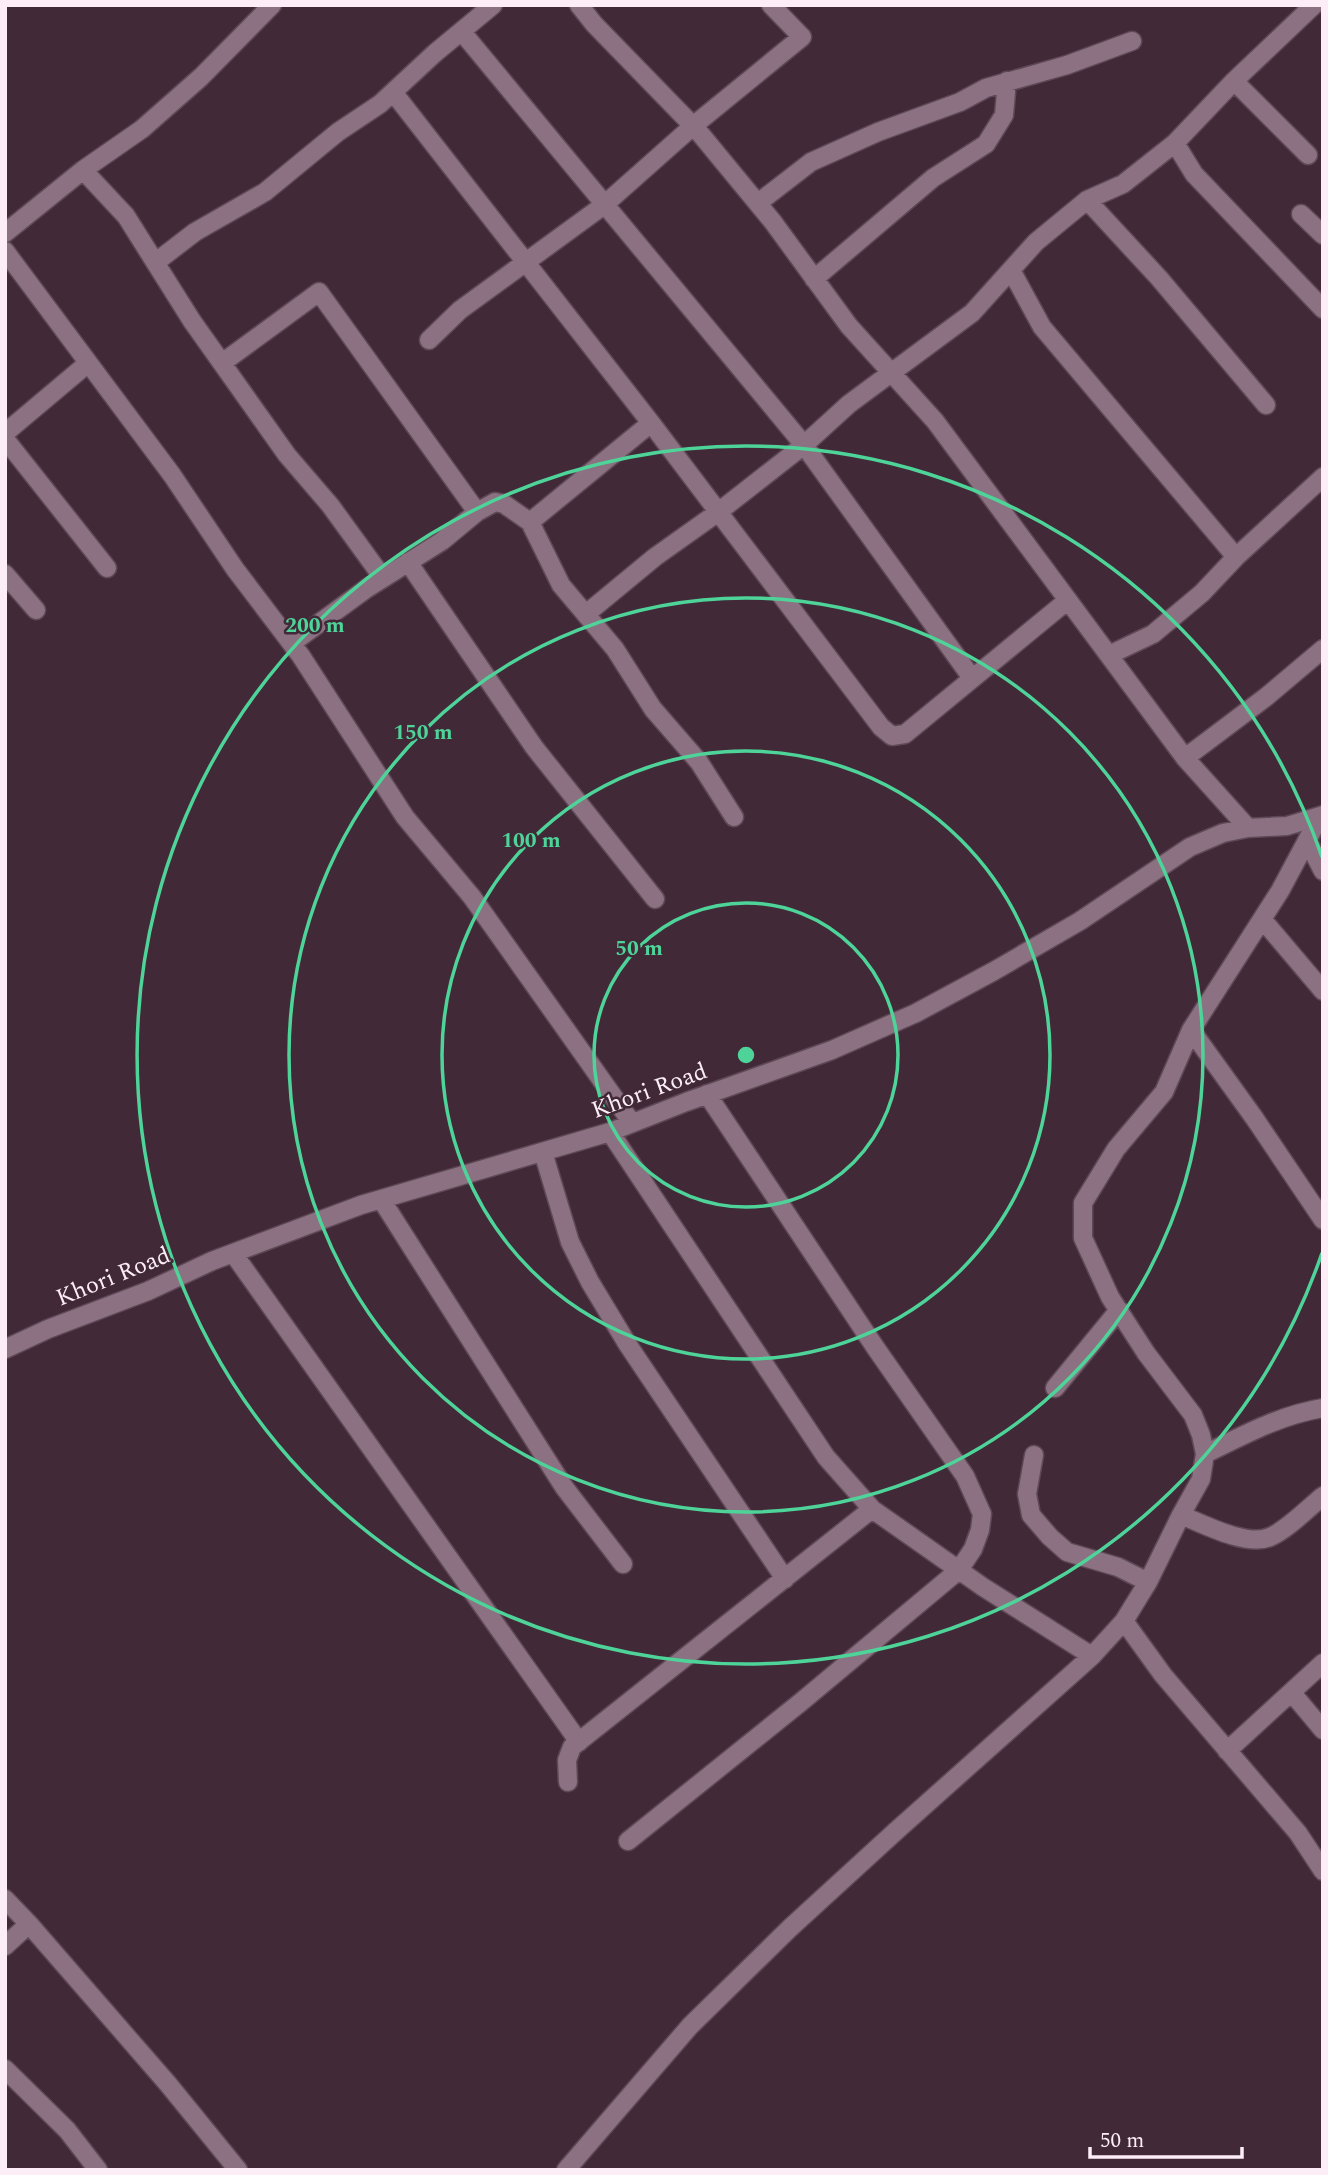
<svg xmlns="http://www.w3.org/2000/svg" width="1328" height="2175" viewBox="0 0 1328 2175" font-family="Spectral,serif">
  <rect width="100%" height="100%" fill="#412938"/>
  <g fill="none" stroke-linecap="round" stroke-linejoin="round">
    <defs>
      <path id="minor" d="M579,5L594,24L698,131L773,222L849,326L935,421L1185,758L1248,828
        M462,32L804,445L972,678
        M1234,81L1308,155
        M393,92L651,423L881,727L892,736L905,734L1068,600
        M1175,143L1194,174L1323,309
        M83,170L126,216L192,321L287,455L330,505L383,578
        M1087,200L1159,278L1266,405
        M758,203L811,162L878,132L960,102L986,88L1067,65L1132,41
        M1301,214L1323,235
        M5,233L83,170L142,129L201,77L272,5
        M5,251L172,475L235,569L301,656L405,817L472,897L632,1123
        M156,262L195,232L265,192L338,132L380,104L435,53L493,5
        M1011,270L1042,327L1236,557L1202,593L1153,634L1109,655
        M814,279L933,178L986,144L1004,115L1007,81
        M429,340L460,310L604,205L693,126L802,37L771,5
        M222,363L319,292L477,512
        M5,433L87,364
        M5,439L107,568
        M530,522L651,423
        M1236,557L1323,477
        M408,562L534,747L655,899
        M5,574L36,610
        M586,614L655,557L717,513L804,445L849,404L972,313L1036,242L1087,200L1123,184L1175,143L1234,81L1314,5
        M292,643L366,589L442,541L477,512L495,502L504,504L530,522L561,585L615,649L653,709L699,762L734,817
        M1185,758L1266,697L1323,649
        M1319,818L1280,891L1191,1030L1164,1092L1116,1149L1083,1203V1238L1110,1297L1146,1353L1193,1415L1201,1435L1205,1454L1201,1479L1181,1515L1148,1582L1124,1621L1163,1675L1298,1833L1323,1871
        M1307,840L1323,871
        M1262,919L1323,991
        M1191,1030L1255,1119L1323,1220
        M610,1132L826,1457L872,1509L983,1587L1092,1656
        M543,1152L570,1242L590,1282L628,1345L785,1579
        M381,1199L564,1487L623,1564
        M233,1253L579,1742
        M5,1349L48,1329L148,1291L212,1261L361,1205L610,1132L686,1102L832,1050L916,1013L994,971L1080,921L1190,847L1223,833L1248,828L1287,826L1323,815
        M1055,1388L1119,1310
        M1205,1454C1244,1435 1280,1415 1323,1408
        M1034,1455L1027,1494L1031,1515L1050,1537L1067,1552L1118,1567L1148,1582
        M1181,1515C1203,1524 1247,1547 1270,1537C1287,1530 1308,1508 1323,1496
        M1292,1693L1323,1730
        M1227,1751L1323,1663
        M568,1782L567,1760L572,1747L872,1509
        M628,1841L801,1702L959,1570L973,1549L980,1530L982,1514L965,1476L875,1347L707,1094
        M5,1899L29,1924L168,2084L238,2170
        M5,1946L29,1924
        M5,2069L67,2130L98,2170
        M566,2170L690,2026L790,1928L896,1831L1092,1656L1124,1621"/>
    </defs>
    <!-- minor casing -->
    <use href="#minor" stroke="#5f4856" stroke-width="21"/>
    <!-- minor -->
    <use href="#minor" stroke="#8b7181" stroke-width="18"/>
  </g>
  <!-- distance rings -->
  <g fill="none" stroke="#4ed399" stroke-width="3.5">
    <circle cx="746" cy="1055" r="152"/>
    <circle cx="746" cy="1055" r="304"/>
    <circle cx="746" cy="1055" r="457"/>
    <path d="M1322 1253A609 609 0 1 1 1322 857"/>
  </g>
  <g text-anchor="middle" stroke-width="5" stroke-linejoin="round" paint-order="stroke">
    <!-- street labels -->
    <g font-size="24" fill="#fcedf6" stroke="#412938">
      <text transform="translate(649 1090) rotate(-20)" y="8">Khori Road</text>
      <text transform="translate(113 1276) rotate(-22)" y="8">Khori Road</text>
    </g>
  </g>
  <circle cx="746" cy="1055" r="10" fill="#4ed399" stroke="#412938" stroke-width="3.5"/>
  <g font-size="21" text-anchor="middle" font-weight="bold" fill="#4ed399" stroke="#412938" stroke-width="5" stroke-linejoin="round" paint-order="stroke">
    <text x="315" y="632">200 m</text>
    <text x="423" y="739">150 m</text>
    <text x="531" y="847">100 m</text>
    <text x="639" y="955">50 m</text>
  </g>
  <!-- border -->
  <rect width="1328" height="2175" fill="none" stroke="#fcedf6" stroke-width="14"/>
  <!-- scale -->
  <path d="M1090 2147v10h152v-10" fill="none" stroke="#fcedf6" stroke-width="3.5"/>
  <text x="1100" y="2147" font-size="21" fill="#fcedf6" stroke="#412938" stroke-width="5" paint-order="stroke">50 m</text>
</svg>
